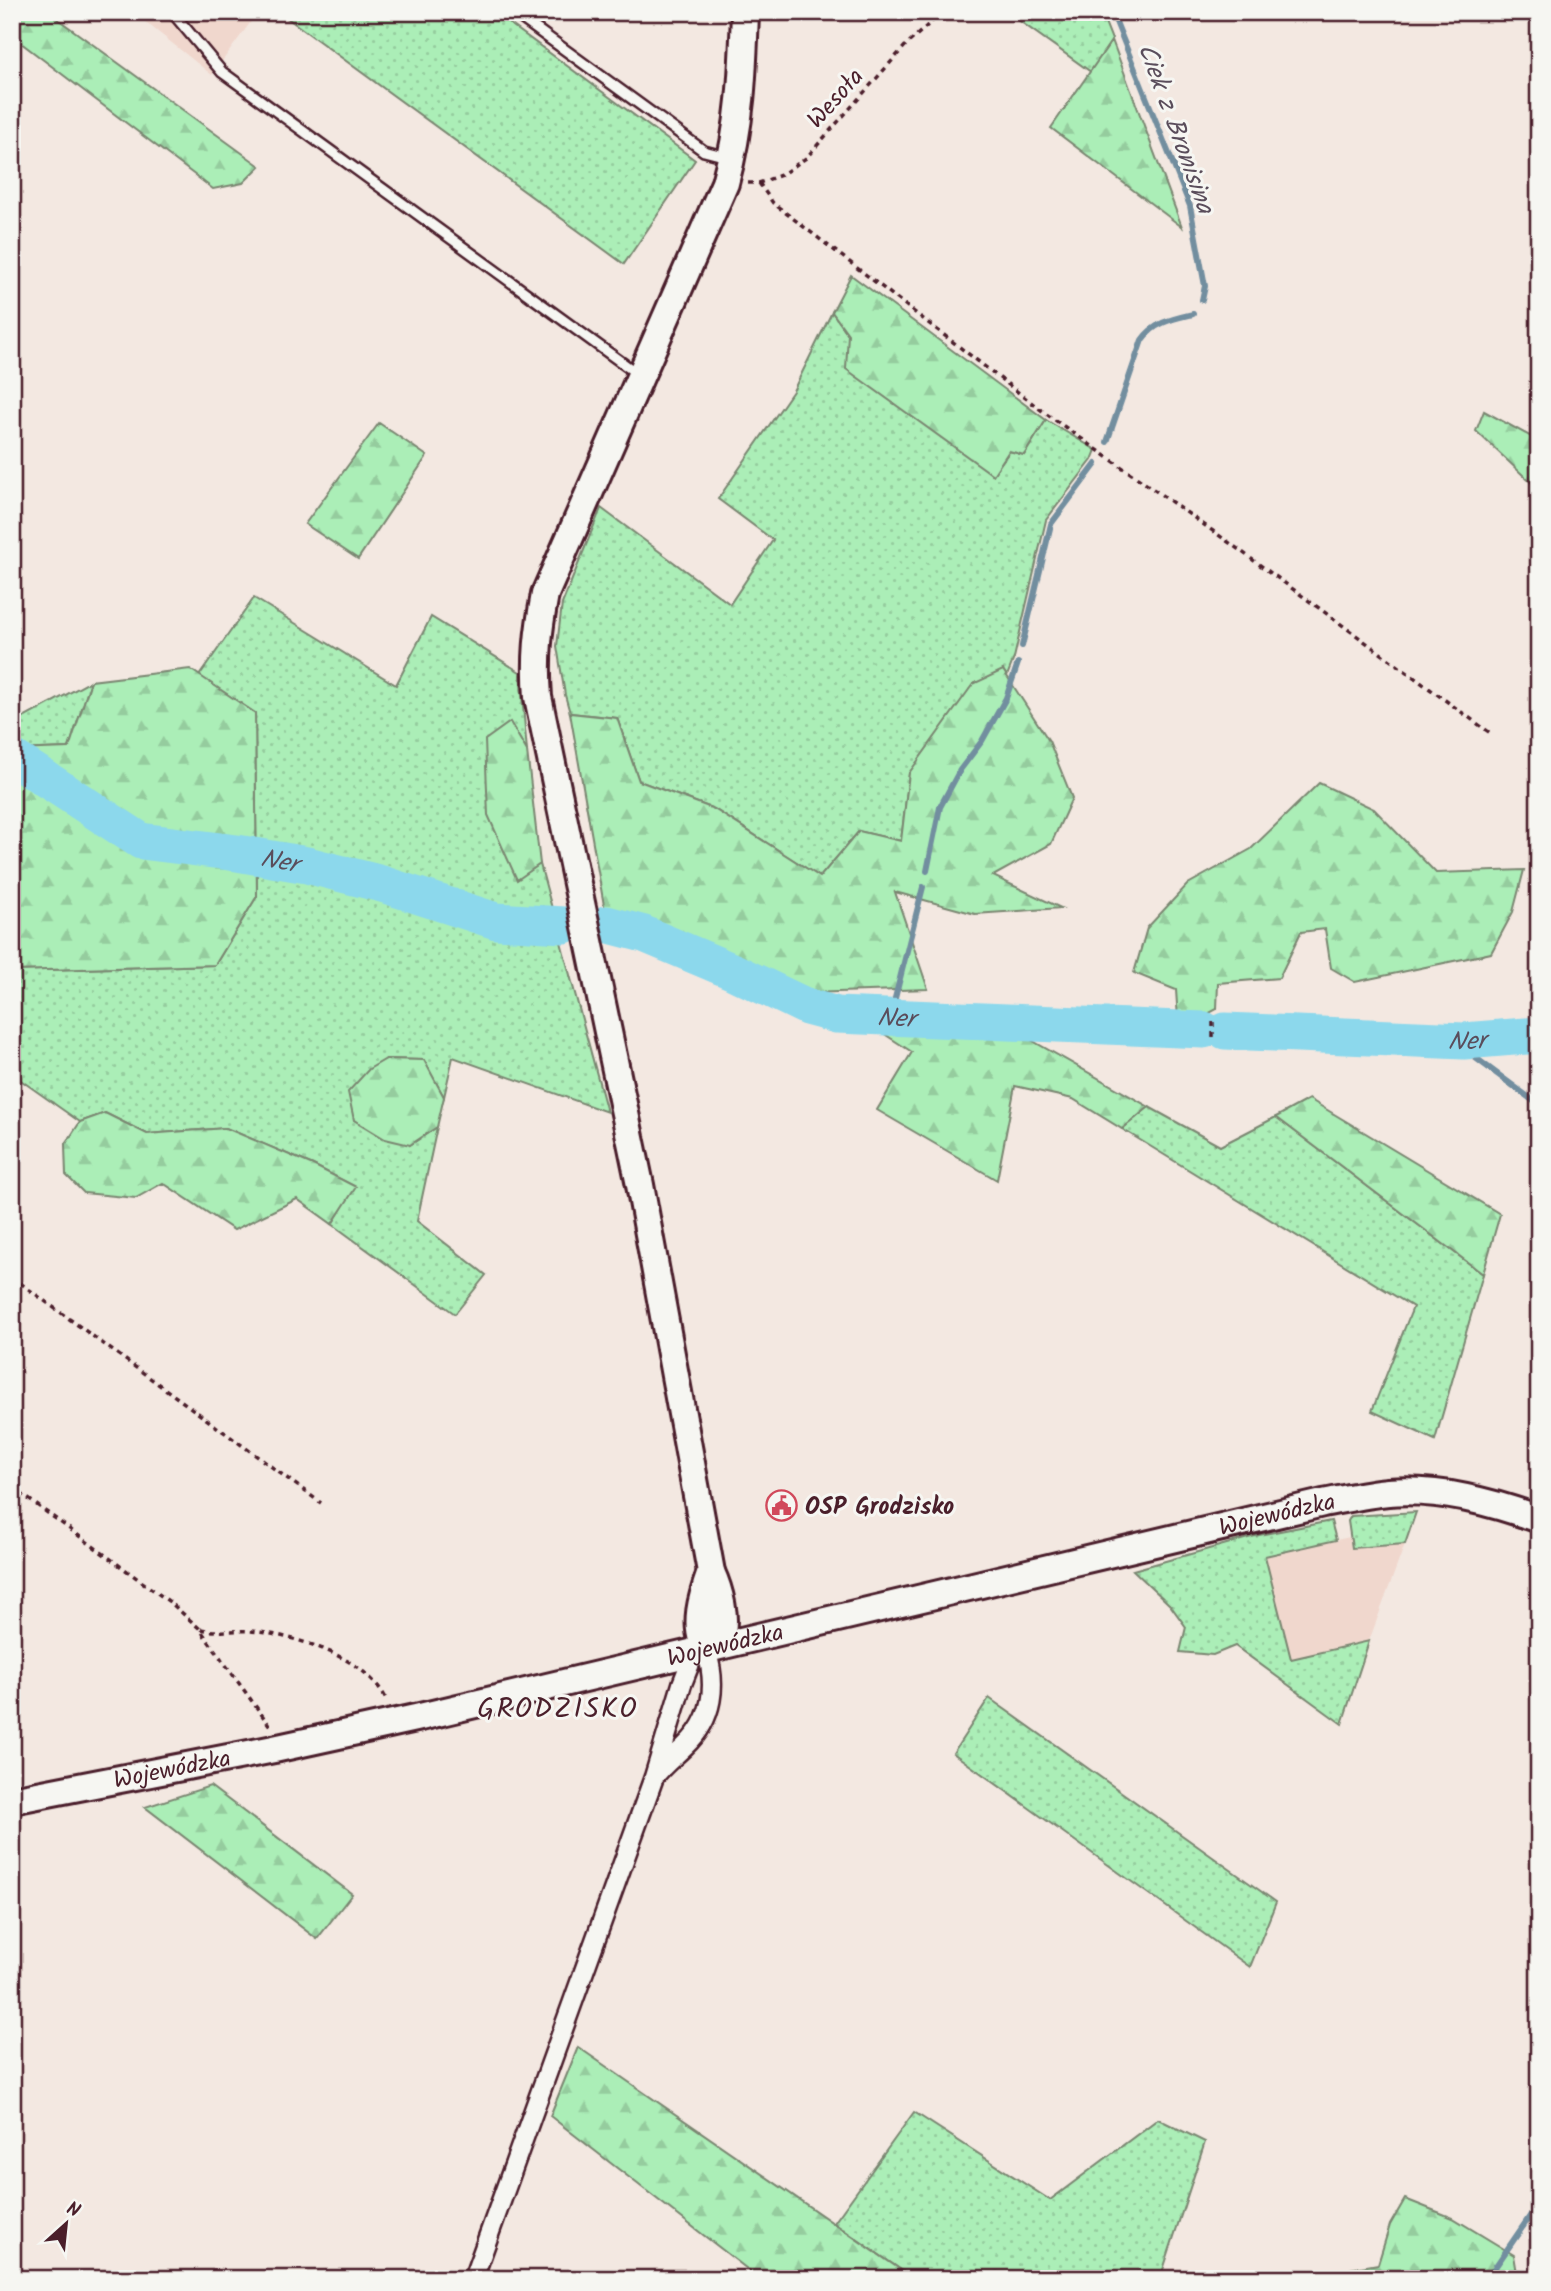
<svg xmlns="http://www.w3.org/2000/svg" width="1551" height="2291" viewBox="0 0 1551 2291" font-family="Kalam,sans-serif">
  <defs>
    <pattern id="grass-dots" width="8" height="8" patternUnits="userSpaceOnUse" patternTransform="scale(1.75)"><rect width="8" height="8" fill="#abeeb7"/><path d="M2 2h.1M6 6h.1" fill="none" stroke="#95cc9e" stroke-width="1.8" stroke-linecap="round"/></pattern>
    <pattern id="forest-firs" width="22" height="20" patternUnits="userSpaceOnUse" patternTransform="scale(1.75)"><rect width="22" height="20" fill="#abeeb7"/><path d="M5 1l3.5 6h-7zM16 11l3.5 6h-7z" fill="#95cc9e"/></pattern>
  </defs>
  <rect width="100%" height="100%" fill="#f3e8e1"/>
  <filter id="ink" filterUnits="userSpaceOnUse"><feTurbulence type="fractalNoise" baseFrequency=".0143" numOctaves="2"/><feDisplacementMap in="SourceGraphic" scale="14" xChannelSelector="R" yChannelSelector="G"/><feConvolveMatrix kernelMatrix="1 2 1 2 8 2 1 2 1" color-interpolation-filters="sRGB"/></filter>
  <g filter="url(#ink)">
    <!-- built -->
    <path fill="#f0d7cd" d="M133,12H258L212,75Z
      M1350,1537L1352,1548L1405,1544L1369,1641L1291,1660L1265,1555Z"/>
    <!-- grass -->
    <path fill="url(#grass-dots)" stroke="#7a8671" stroke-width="2" d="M279,12H494L695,160L624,264Z
      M1007,12H1101L1112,40L1091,72Z
      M832,312L848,334L992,475L1010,451L1024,455L1046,420L1096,450L1092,460L1046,520L1014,658L1007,676L1003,670L909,773L901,841L859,831L820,877L714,809L639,781L617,718L570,713L565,695L557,646L562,604L601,508L730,604L773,540L718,499L793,391Z
      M254,598L396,685L431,617L520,672L527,751L510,723L517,879L540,864L607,1112L453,1057L444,1097L423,1060L386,1059L410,1145L437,1127L417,1221L486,1275L455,1314L332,1224L355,1187L313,1165L226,1128L147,1134L105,1113L80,1122L12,1074V971L215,965L257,896L255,713L199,676Z
      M91,681L69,748L12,750V717L20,720Z
      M1149,1107L1220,1146L1276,1117L1483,1274L1435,1440L1372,1411L1413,1307L1122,1129Z
      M1416,1512L1405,1544L1352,1548L1348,1521L1351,1516Z
      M1331,1521L1336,1540L1265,1556L1291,1659L1369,1641L1342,1724L1235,1646L1213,1655L1180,1652L1186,1627L1170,1605L1133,1570L1259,1535Z
      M989,1698L1276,1902L1250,1967L953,1753Z
      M914,2112L1050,2200L1158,2119L1205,2142L1160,2279H914L834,2223Z"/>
    <!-- forest -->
    <path fill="url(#forest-firs)" stroke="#7a8671" stroke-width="2" d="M12,12H48L260,166L243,183L213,189L12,36Z
      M1112,40L1182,227L1051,128Z
      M851,275L1046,420L1024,455L1009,451L993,475L846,369L848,334L832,312Z
      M1484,411L1539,441V490L1476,431Z
      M379,423L427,456L358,559L305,524Z
      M190,669L255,713L257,896L215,965L12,971V750L69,748L91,681Z
      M1003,670L1049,741L1072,798L1051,844L993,876L1061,908L975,914L895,892L928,989L808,993L605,911L570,713L617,718L639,781L714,809L820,877L859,831L901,841L909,773L973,684Z
      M510,722L527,751L540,864L517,880L488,815L485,740Z
      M1319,783L1374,809L1436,873L1524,870L1513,912L1491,953L1355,982L1331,968L1325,929L1301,932L1279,978L1218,983L1217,1009L1193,1022L1178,1019L1176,990L1134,973L1147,928L1188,884L1251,849Z
      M869,1024L1022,1035L1149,1107L1122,1129L1073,1099L1015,1086L997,1180L877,1110L912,1052Z
      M386,1059L424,1060L444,1097L437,1127L410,1145L385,1139L354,1120L348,1092L369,1069Z
      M1309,1099L1500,1214L1483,1274L1276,1117Z
      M105,1113L147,1134L226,1128L313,1165L356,1187L332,1224L297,1199L234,1230L163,1183L136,1198L84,1193L66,1175L65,1145L80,1122Z
      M210,1786L352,1894L317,1939L145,1807Z
      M578,2047L914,2279H760L550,2116Z
      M1405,2199L1453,2218L1514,2255L1518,2279H1325L1326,2273L1378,2264L1390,2225Z"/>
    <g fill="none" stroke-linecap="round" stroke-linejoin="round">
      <!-- stream -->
      <path stroke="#728e9f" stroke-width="6" d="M1112,12L1190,206L1205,286L1202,300
        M1107,442L1142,340C1155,322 1172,319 1193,314
        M1022,646L1051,524L1096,464
        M927,871L940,807L960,770L982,741L1006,698L1018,663
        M890,1018L923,887
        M1464,1041L1473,1056L1539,1105
        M1487,2279L1539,2203"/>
      <!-- river -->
      <g stroke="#8cd8ec" stroke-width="37">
        <path id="s1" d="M12,757L141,841L237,853L307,865L382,884L496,921L564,925"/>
        <path id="s2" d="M606,924L644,934L734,972L807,1007L837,1015L1204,1030"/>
        <path id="s3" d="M1225,1031L1464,1041L1539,1035"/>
      </g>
      <defs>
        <path id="lane" d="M172,12L222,72L639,375
          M513,12L704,151L727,157"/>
        <path id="street" d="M473,2279L654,1777L682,1684L691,1661L706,1649C717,1684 714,1719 685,1746C674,1757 663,1765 654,1777"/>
        <g id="secondary">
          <path d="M706,1649C710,1646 716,1642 719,1638C729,1622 718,1587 711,1572L640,1185L538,697C535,658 538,632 545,594L725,183C741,125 743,72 745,12"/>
          <path d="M706,1649C693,1625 702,1597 711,1572"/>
          <path id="s4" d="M12,1800L274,1749L416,1718L1323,1503C1345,1499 1366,1494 1388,1492C1440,1488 1491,1502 1539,1519"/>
        </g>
      </defs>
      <!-- lane casing -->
      <use href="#lane" stroke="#4a1f2b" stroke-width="14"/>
      <!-- street casing -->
      <use href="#street" stroke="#4a1f2b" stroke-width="23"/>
      <!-- secondary casing -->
      <use href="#secondary" stroke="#4a1f2b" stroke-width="32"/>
      <!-- path -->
      <path stroke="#4a1f2b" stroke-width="3.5" stroke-dasharray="5 5" stroke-linecap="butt" d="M748,183H759L781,175L806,158L906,45L942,12
        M759,183L773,203L1045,413L1227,541L1493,735
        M1213,1037V1022
        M12,1277L321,1503
        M12,1487L171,1603L199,1628L270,1726
        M201,1629C218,1633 233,1630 250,1631C294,1635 368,1657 387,1701"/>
      <!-- lane -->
      <use href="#lane" stroke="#f6f6f2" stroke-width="9"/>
      <!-- street -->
      <use href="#street" stroke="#f6f6f2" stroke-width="18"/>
      <!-- secondary -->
      <use href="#secondary" stroke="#f6f6f2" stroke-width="26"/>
    </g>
  </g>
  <!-- icons -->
  <defs>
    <symbol id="civic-ring" viewBox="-11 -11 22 22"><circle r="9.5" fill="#f6f6f2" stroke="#d1495b" stroke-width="1.5"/><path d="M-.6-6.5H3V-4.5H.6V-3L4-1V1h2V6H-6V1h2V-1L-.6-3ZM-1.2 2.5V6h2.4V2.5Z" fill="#d1495b"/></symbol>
  </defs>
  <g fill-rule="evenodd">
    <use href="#civic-ring" x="764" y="1488" width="35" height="35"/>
  </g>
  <g text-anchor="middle" stroke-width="6" stroke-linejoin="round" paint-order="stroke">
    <!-- street labels -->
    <g font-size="24" fill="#4a1f2b" stroke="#f6f6f2">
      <text transform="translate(835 98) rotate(-48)" y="8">Wesoła</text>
      <text dy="8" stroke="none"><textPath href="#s4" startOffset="1297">Wojewódzka</textPath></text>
      <text dy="8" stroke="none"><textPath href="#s4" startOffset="730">Wojewódzka</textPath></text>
      <text dy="8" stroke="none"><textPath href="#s4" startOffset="163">Wojewódzka</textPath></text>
    </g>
    <!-- poi labels -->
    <g font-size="24" font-weight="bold" fill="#4a1f2b" stroke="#f6f6f2" text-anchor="start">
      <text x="805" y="1514">OSP Grodzisko</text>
    </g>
    <!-- water labels -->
    <g font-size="26" font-style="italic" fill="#5a4d5b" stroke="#f6f6f2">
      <text transform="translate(1177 128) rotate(70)" y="9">Ciek z Bronisina</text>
      <text dy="9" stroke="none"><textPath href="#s1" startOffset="294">Ner</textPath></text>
      <text dy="9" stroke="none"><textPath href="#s2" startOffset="308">Ner</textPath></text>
      <text dy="9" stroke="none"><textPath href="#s3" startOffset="242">Ner</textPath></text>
    </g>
    <!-- quarter labels -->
    <g font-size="28" letter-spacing="2" fill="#4a1f2b" stroke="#f6f6f2">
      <text x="558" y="1717">GRODZISKO</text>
    </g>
  </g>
  <!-- margin -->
  <rect width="1551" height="2291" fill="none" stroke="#f6f6f2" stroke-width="42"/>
  <rect x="21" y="21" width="1509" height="2249" fill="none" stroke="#4a1f2b" stroke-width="2.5" filter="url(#ink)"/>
  <!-- north arrow -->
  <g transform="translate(66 2224) rotate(27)" stroke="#f6f6f2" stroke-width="5" paint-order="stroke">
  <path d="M0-5L12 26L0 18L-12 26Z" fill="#4a1f2b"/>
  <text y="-10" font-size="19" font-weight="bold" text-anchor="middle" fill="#4a1f2b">N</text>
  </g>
</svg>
